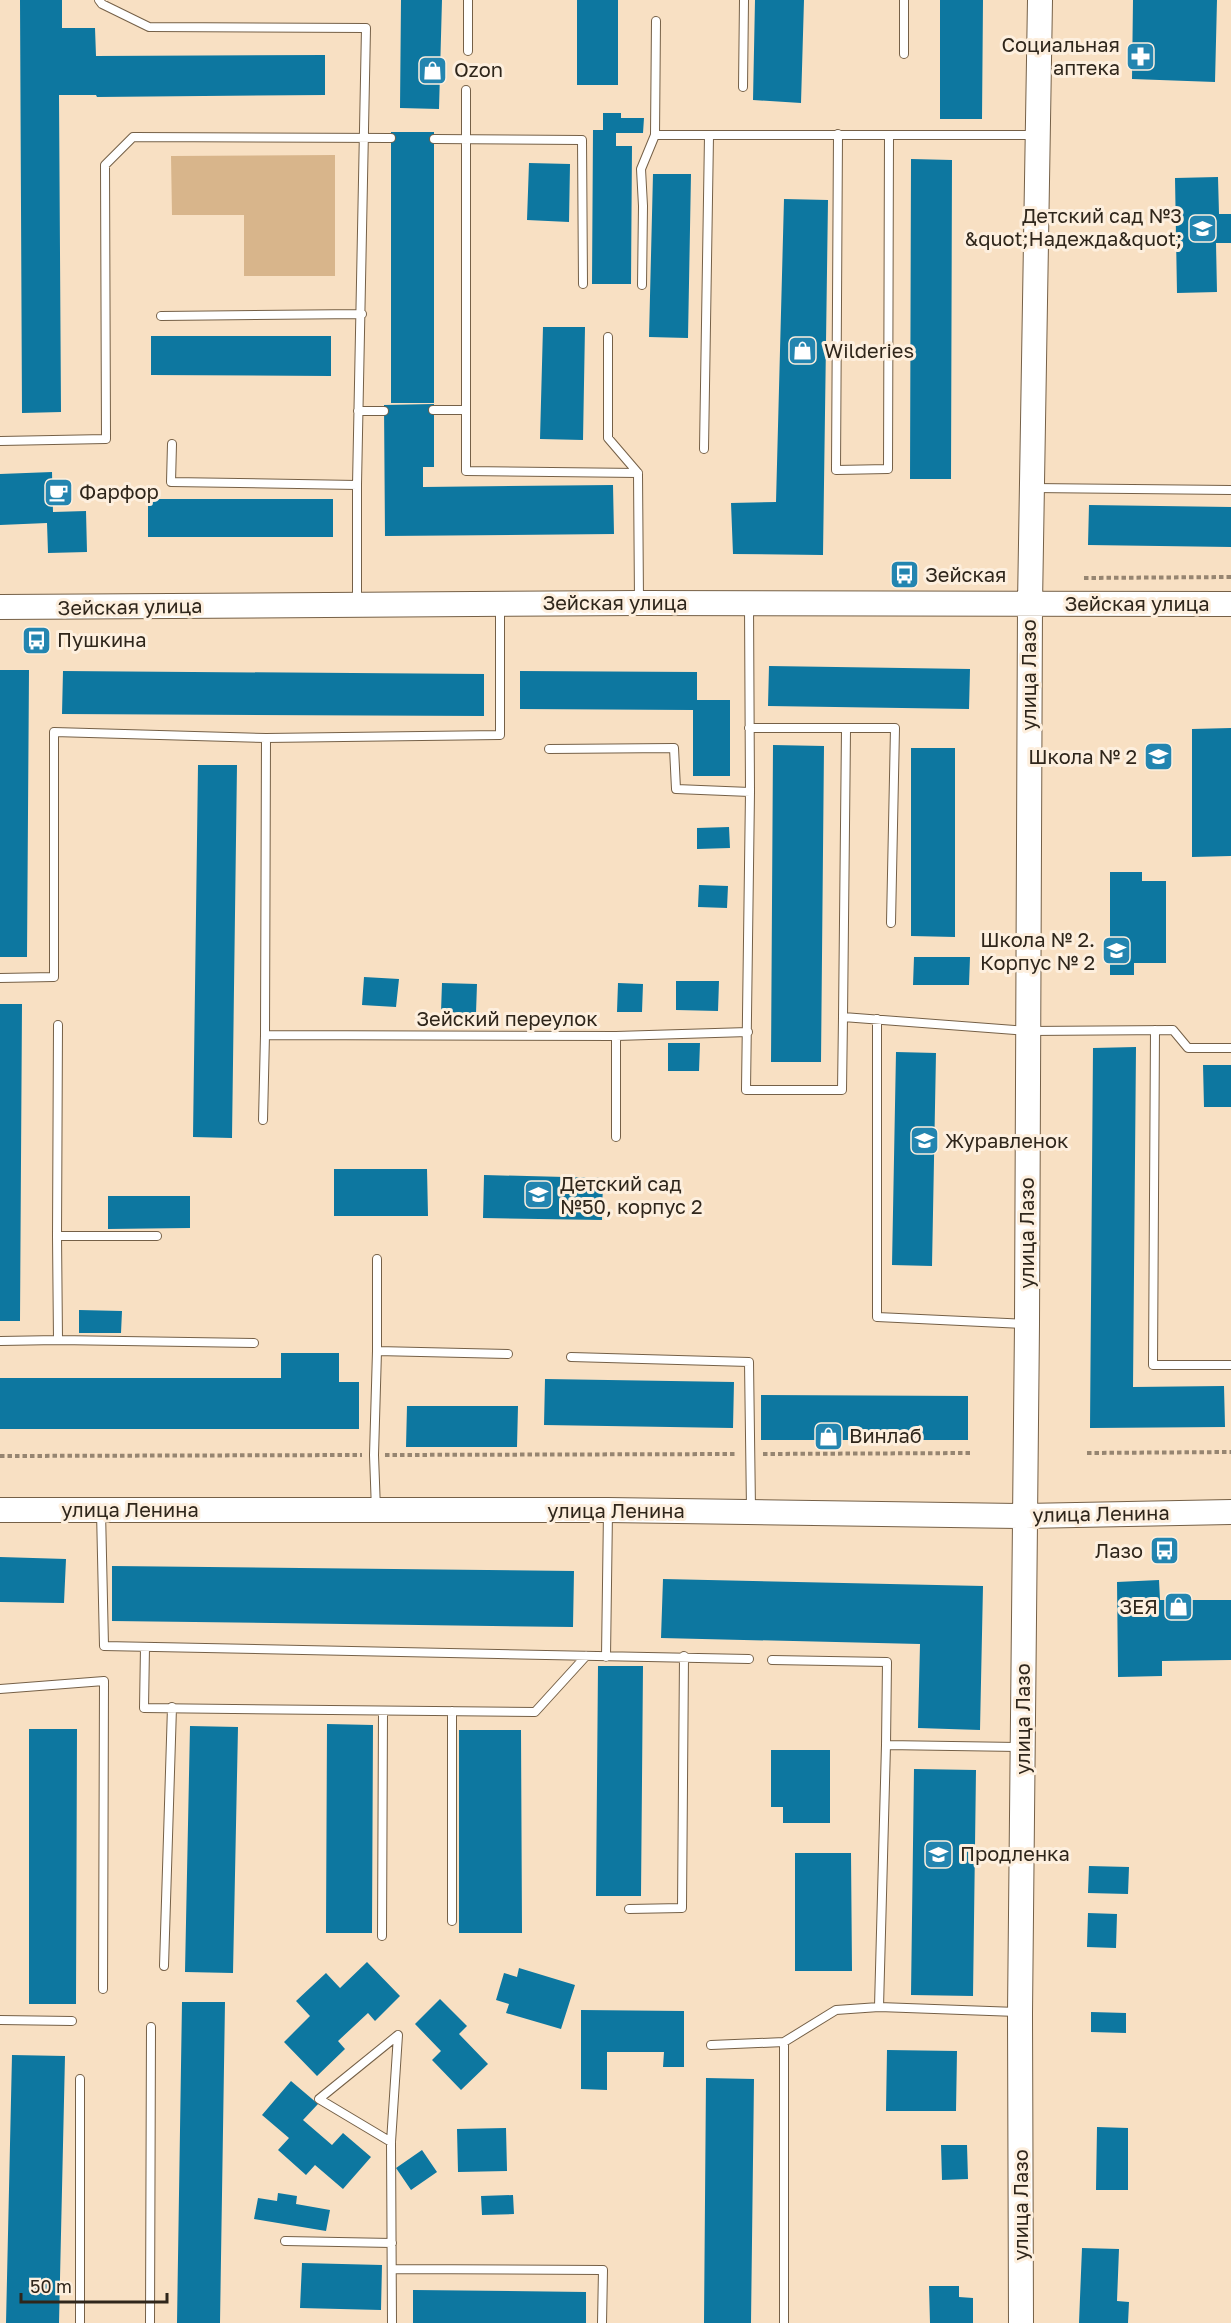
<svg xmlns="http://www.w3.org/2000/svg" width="1231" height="2323" viewBox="0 0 1231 2323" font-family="'Golos Text',sans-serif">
  <rect width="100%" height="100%" fill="#f8e0c3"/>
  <!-- pitch -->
  <path fill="#d8b58b" d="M335,155V276H244V215H172L171,156Z"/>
  <!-- building -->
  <path fill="#0d77a0" d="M20,0H62V28H95L96,56L325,55V95L97,97L96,95H59L61,412L22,413Z
    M401,0H442L439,109L400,108Z
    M577,0H618V85H577Z
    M755,0H804L801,103L753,100Z
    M940,0H983L982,119H940Z
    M1133,0H1217L1215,82L1132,79Z
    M603,113H621V118H644L643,133H616V146H632L631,284H592L593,130H603Z
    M391,132H434V403H391Z
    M911,159L952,160L951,479H910Z
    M529,163L570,164L569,222L527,220Z
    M653,174H691L688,338L649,337Z
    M1218,177L1219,214H1231V243H1216L1217,292L1177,293L1175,178Z
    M784,199L828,200L823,555L733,554L731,503L776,502Z
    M543,327H585L583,440L540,439Z
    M151,336H331V376L151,375Z
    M434,404V467H423V487L613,485L614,534L385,536L384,405Z
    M52,472L53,512L86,511L87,552L48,553L47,523L0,525V474Z
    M148,499H333V537H148Z
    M1089,505L1231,507V547L1088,545Z
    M769,666L970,669L969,709L768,706Z
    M0,670H29L27,957H0Z
    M63,671L484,674V716L62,714Z
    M520,671L697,672V700H730V776H693V710L520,709Z
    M1231,728V856L1192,857V729Z
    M773,745L824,746L821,1062H771Z
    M911,748H955V937L911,936Z
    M198,765H237L232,1138L193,1137Z
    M729,827L730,848L697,849V828Z
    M1110,872H1142V881H1166V963H1134V975H1110Z
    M699,885L728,886L727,908L698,907Z
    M914,957H970L969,985H913Z
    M364,977L399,979L396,1007L362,1005Z
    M676,981H719L718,1011L676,1010Z
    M442,983L477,984L476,1013L441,1012Z
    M618,983L643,984L642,1012H617Z
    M0,1004H22L20,1321H0Z
    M668,1043H700L699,1071H668Z
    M1136,1047L1133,1387L1224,1386L1225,1427L1090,1428L1093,1048Z
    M896,1052L936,1053L932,1266L892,1265Z
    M1203,1065H1231V1107H1204Z
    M334,1169H427L428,1216H334Z
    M484,1175L603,1178L602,1220L483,1218Z
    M108,1196H190V1228L108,1229Z
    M79,1310L122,1311L121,1333H79Z
    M281,1353H339V1382H359V1429H0V1378H281Z
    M545,1379L734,1382L733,1428L544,1425Z
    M761,1395L968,1396V1440H761Z
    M407,1406H518L517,1447H406Z
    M0,1557L66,1559L64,1603L0,1602Z
    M112,1566L574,1571L573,1627L112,1621Z
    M663,1579L983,1586L980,1730L918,1728L920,1644L661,1638Z
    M1159,1580L1160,1600H1231V1660L1162,1661V1676L1118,1677L1117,1582Z
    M598,1666H643L641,1896H596Z
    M327,1724L373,1725L372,1933H326Z
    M190,1726L238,1727L233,1973L185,1972Z
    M29,1729H77L76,2004H29Z
    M459,1730H521L522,1933H459Z
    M771,1750H830V1823H783V1807H771Z
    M914,1769L976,1770L973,1996L911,1995Z
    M795,1853H851L852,1971H795Z
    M1089,1866L1129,1867L1128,1894L1088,1893Z
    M1088,1913L1117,1914L1116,1948L1087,1947Z
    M367,1962L400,1996L375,2021L368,2013L338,2041L345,2049L317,2076L284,2042L310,2016L296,2001L326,1973L340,1988Z
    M519,1968L575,1985L561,2029L506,2013L509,2004L496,2000L504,1973L517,1977Z
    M440,1999L467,2026L459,2034L488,2064L461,2090L432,2060L441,2051L415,2024Z
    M182,2002H225L220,2323H177Z
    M581,2010L684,2011V2067H663L664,2052H607V2090L581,2089Z
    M1091,2012L1126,2013V2033L1091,2032Z
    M887,2050L957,2051L956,2111H886Z
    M12,2055L65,2056L59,2323H6Z
    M706,2078L754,2079L751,2323H704Z
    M291,2081L318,2104L303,2120L332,2145L343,2133L371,2157L343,2189L315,2165L306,2175L278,2150L289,2138L262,2115Z
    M1097,2127L1128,2128V2190H1096Z
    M506,2128L507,2171L458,2172L457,2129Z
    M941,2145H967L968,2179L942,2180Z
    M422,2150L437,2172L411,2190L396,2168Z
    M278,2193L297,2196L296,2204L330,2210L326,2231L254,2219L258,2198L277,2201Z
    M513,2195L514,2214L482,2215L481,2196Z
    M1082,2248L1119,2249L1117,2301L1129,2302L1128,2323H1079Z
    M302,2263L382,2265L381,2310L300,2308Z
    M929,2286H959V2297L973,2298V2323H930Z
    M413,2290L586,2292V2323H413Z"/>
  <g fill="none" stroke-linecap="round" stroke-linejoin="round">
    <defs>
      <path id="lane" d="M99,0L102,4L149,27L366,28L357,485V604
        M904,0V54
        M468,51V0
        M743,87L744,0
        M466,90V410
        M838,134L836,470L888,469L889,135
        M655,135L656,21
        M434,139L582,140L583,284
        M642,285L643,206L641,169L655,135H1036
        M161,316L362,314
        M608,337V438L638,473
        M433,410H466V471L638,473L639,600
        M358,411H384
        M0,441L106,439L105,165L133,137L391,138
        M172,444L171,482L357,485
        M704,449L709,136
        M1033,488L1231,490
        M749,728H895L891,923
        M549,749L674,748L676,789L750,792L749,604
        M750,792L746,1090H842L843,1017L1028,1031L1173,1030L1188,1048H1231
        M0,978L54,977V732L266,738L500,735V604
        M843,1017L846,730
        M877,1019V1317L1026,1324
        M1155,1030L1153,1365H1231
        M265,1035L616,1036L748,1032
        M616,1036V1137
        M263,1120L265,1035L266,738
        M57,1236L58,1025
        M377,1259V1351
        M58,1340L254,1343
        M0,1341L58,1340L57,1236H157
        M571,1357L749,1362L751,1509
        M376,1510L374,1455L377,1351L508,1354
        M101,1511L104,1646L749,1659
        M145,1647L144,1708L535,1712L586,1656
        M606,1657L608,1511
        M772,1660L887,1662L886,1745
        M0,1689L104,1681L103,1989
        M629,1909L682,1908L684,1656
        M452,1921V1711
        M382,1936L383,1711
        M164,1966L172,1707
        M879,2007L886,1745L1022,1747
        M0,2020L72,2021
        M711,2045L784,2042
        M391,2142L319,2099L398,2035L391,2142L392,2323
        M285,2241L392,2243
        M393,2269L603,2270L602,2323
        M80,2323V2079
        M150,2323L151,2027
        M784,2323V2042L836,2010L879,2007L1017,2012"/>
      <path id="secondary" d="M0,607L639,603L1231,604
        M0,1510H608L1025,1516L1231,1512
        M1021,2323L1020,2013L1027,1324L1030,604L1040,0"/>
    </defs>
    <!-- lane casing -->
    <use href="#lane" stroke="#756047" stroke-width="10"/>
    <!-- secondary casing -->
    <use href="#secondary" stroke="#756047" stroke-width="26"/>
    <!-- path -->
    <path stroke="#968571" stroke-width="4" stroke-dasharray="4.5 3" stroke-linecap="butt" d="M1084,578L1231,577
      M1087,1453L1231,1452
      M763,1454L971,1453
      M385,1455L737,1454
      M0,1456L362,1455"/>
    <!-- lane -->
    <use href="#lane" stroke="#fff" stroke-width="8"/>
    <!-- secondary -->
    <use href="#secondary" stroke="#fff" stroke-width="24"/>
  </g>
  <!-- icons -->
  <defs>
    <symbol id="pharmacy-square" viewBox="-11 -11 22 22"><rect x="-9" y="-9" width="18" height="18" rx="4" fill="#2385b0" stroke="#fdefde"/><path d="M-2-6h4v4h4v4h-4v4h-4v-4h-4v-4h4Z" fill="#fff"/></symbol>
    <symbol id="shop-square" viewBox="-11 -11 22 22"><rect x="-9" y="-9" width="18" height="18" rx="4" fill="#2385b0" stroke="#fdefde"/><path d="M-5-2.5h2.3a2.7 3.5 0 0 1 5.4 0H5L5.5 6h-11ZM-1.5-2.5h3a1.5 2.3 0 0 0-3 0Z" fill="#fff"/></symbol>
    <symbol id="school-square" viewBox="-11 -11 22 22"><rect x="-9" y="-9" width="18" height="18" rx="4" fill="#2385b0" stroke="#fdefde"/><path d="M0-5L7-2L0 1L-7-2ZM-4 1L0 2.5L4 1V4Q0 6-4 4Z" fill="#fff"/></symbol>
    <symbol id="cafe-square" viewBox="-11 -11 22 22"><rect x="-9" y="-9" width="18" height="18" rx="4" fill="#2385b0" stroke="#fdefde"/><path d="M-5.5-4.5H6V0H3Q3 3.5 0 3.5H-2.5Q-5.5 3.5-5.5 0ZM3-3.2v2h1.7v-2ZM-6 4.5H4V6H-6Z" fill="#fff"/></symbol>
    <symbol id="bus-square" viewBox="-11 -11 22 22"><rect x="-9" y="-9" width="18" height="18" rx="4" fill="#2385b0" stroke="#fdefde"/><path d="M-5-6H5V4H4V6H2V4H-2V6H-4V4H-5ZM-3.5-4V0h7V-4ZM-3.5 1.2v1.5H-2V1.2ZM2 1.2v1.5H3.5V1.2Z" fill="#fff"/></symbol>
  </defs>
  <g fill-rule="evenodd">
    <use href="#pharmacy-square" x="1124" y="40" width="33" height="33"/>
    <use href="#shop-square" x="416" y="54" width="33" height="33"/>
    <use href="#school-square" x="1186" y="212" width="33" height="33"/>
    <use href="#shop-square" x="786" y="334" width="33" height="33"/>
    <use href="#cafe-square" x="42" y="476" width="33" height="33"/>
    <use href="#bus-square" x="888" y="558" width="33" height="33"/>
    <use href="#bus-square" x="20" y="624" width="33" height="33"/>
    <use href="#school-square" x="1142" y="740" width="33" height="33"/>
    <use href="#school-square" x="1100" y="934" width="33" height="33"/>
    <use href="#school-square" x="908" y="1124" width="33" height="33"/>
    <use href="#school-square" x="522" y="1178" width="33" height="33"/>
    <use href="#shop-square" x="812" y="1420" width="33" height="33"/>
    <use href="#bus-square" x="1148" y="1534" width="33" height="33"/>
    <use href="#shop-square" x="1162" y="1590" width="33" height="33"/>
    <use href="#school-square" x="922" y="1838" width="33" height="33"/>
  </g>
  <g text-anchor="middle" stroke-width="6" stroke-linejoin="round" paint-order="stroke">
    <!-- poi labels -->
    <g font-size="20" fill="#2f261b" stroke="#fdefde" text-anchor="start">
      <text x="1120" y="52" text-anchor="end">Социальная<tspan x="1120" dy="23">аптека</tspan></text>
      <text x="454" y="77">Ozon</text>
      <text x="1182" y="223" text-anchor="end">Детский сад №3<tspan x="1182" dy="23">&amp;quot;Надежда&amp;quot;</tspan></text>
      <text x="824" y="358">Wilderies</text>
      <text x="79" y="499">Фарфор</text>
      <text x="925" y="582">Зейская</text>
      <text x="57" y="647">Пушкина</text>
      <text x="1137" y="764" text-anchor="end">Школа № 2</text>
      <text x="1095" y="947" text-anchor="end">Школа № 2.<tspan x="1095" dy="23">Корпус № 2</tspan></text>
      <text x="945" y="1148">Журавленок</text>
      <text x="560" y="1191">Детский сад<tspan x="560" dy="23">№50, корпус 2</tspan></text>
      <text x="849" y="1443">Винлаб</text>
      <text x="1143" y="1558" text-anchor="end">Лазо</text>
      <text x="1158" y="1614" text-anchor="end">ЗЕЯ</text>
      <text x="960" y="1861">Продленка</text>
    </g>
    <!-- street labels -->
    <g font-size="20" fill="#2f261b" stroke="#fdefde">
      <text x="615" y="610">Зейская улица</text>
      <text x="1137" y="611">Зейская улица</text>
      <text transform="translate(130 607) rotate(-1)" y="7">Зейская улица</text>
      <text transform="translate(1029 675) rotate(-90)" y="7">улица Лазо</text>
      <text x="507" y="1026">Зейский переулок</text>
      <text transform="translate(1027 1233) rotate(-90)" y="7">улица Лазо</text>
      <text x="130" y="1517">улица Ленина</text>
      <text x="616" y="1518">улица Ленина</text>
      <text transform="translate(1101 1514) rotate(-1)" y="7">улица Ленина</text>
      <text transform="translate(1023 1719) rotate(-90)" y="7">улица Лазо</text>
      <text transform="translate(1021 2205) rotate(-90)" y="7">улица Лазо</text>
    </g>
  </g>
  <!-- scale -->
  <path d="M21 2293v9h146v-9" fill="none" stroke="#2f261b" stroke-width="3"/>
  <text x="30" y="2293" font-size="18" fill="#2f261b" stroke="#fdefde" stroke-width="4.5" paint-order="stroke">50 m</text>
</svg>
